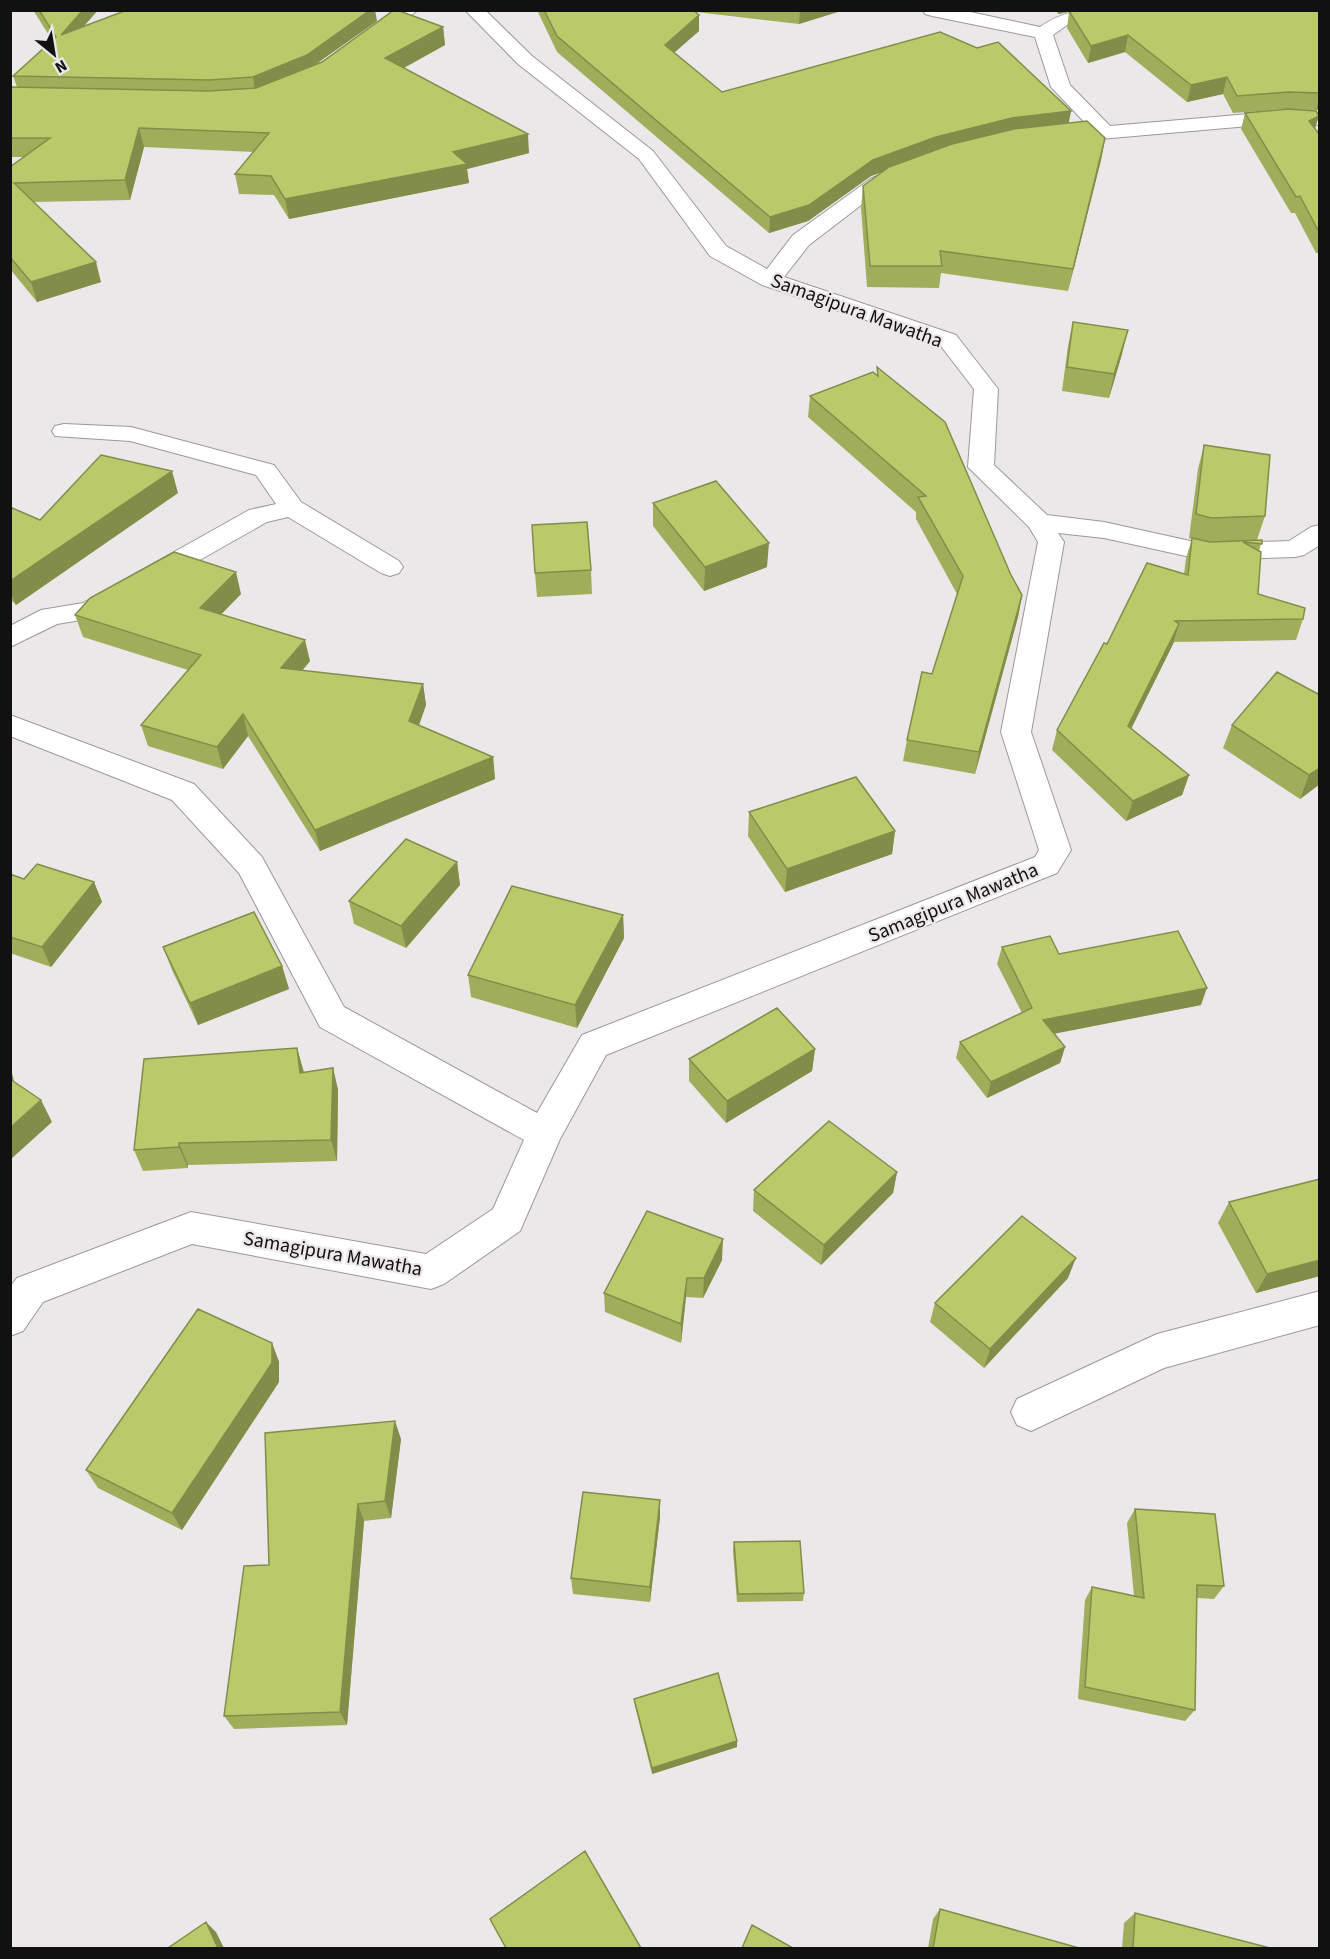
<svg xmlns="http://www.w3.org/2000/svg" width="1330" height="1959" viewBox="0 0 1330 1959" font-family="'Source Sans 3',sans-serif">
  <rect width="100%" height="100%" fill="#ece8ea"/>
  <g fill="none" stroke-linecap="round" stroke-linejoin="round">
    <defs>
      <path id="minor" d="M396,10H418L375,43H361L359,39L361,35Z
        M465,10H485L532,56L653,151L726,246L767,269L793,235L872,178L902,168L909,170L912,174L909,178L886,186L809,245L784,277L956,335L998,389L994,465L1047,515L1104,522L1204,544L1289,541L1311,527L1320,525V545L1304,555L1295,557L1204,560L1104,538L1058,533L1064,542L1031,732L1071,850L1057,873L606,1055L560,1139L520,1231L444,1284L431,1289L192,1244L43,1302L23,1331L10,1336V1287L17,1278L191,1212L426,1254L493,1209L524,1140L320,1027L239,873L172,800L10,736V715L194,784L262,857L344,1007L537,1113L582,1035L1035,857L1039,850L1001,732L1038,542L1029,527L968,467L974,389L940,345L762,285L710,256L639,159L518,64Z
        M923,10H961L1040,27C1061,12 1079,10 1104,10L1102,14L1067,25L1053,35L1070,85L1110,126L1284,111L1320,113V125L1284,123L1054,143L1047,141L1044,137L1047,133L1090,128L1051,87L1035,37L932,16L925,14Z
        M64,424L131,427L274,465L301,502L399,561L403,567L399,573L390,576L381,573L288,517L267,522L99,617L57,624L10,647V626L41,610L83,603L249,510L276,504L256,475L130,441L55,436L52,431L55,426Z
        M1320,1291V1325L1164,1368L1031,1431L1017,1425L1011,1412L1017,1399L1157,1334Z"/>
    </defs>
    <!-- minor casing -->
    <use href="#minor" stroke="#9c989a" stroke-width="2"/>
    <!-- minor -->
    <use href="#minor" fill="#fff" fill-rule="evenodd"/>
  </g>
  <!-- wall -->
  <path fill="#a0ae5b" d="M33,10H98L84,26L377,21L314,65L443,27L445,45L404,68L529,153L467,169L469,183L289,219L274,195L239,194L235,174L254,152L144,147L130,200L33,202L101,282L37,302L10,269V167L24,157H10V87H17L13,76L52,40Z
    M537,10H844L799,24L696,12L699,15V31L674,52L722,92L1071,111L1068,123L1105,138L1101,160L1068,291L941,273L939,288L867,287L861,208L863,186L882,172L871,176L808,221L769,233L557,52Z
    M1056,10H1320V109L1316,110L1284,109L1233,113L1223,94L1187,102L1125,52L1088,63L1067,28L1069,12L1058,14Z
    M1245,113L1315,129L1320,135V253H1316L1295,213H1291L1241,129Z
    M1073,322L1122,354L1109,398L1062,391L1068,346Z
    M877,367L1011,575L1022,595L1018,617L975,774L903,761L907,740L932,674L957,594L916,519V512L808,417L810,396L877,375Z
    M1204,445L1265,516L1257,540H1262L1259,551L1258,594L1303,619L1296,640L1174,642L1131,729L1189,775L1182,795L1126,821L1052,750L1057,730L1107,644L1184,574L1186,558L1192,539L1189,538L1198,469Z
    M178,493L16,605L10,599V507L40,520Z
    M653,503L767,567L704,591L653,526Z
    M591,570L592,594L537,597L535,573Z
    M241,594L221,614L310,661L302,671L423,684L426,705L419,725L493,757L495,779L320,851L248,736L223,769L148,746L141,725L188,670L83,637L75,615Z
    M1320,695V784L1300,799L1223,748L1232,725Z
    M749,812L895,831L892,854L785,892L748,836Z
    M457,862L460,885L406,948L354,924L349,901Z
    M10,874L24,879L94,882L102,902L51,967L10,953Z
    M623,915L624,938L577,1028L471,997L468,975Z
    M163,947L282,966L289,989L198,1025L172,970Z
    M1002,947L1059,954L1201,1005L1054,1033L1065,1047L1060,1063L987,1098L956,1058L960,1042L1022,1013L997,964Z
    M297,1048L304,1072L333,1068L338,1090L337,1161L188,1165V1168L143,1171L134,1150Z
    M815,1049L812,1071L726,1123L689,1081V1059Z
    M897,1172L893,1193L821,1265L753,1211L754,1190Z
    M1229,1202L1320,1276L1256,1293L1218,1223Z
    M722,1260L703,1298L686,1297L681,1343L605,1312L604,1293Z
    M1068,1278L984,1368L930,1322L935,1303Z
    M272,1343L279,1362V1382L182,1530L98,1488L86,1470Z
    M401,1439L391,1518L364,1521L347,1725L234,1729L224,1716L269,1565Z
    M660,1500V1517L650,1602L573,1594L571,1578Z
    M1135,1509L1224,1586L1214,1599L1197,1598L1195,1710L1185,1721L1078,1699L1085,1600L1092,1587L1134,1596L1127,1523Z
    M734,1542L804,1593L803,1601L737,1602L733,1551Z
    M634,1699L737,1747L652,1774L635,1706Z
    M940,1909L1079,1948H928L933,1919Z
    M1135,1913L1270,1948H1122L1124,1923Z"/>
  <!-- shaded-wall -->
  <path fill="#828d4a" d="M83,10H98L64,49L61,35Z
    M370,10H375L377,21L309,69L255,91L253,77Z
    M800,10H844L799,24Z
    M1059,10H1076L1058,14Z
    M699,15V31L665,61V45Z
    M443,27L445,45L387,77L385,58Z
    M1128,35L1125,52L1088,63L1091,46Z
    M1227,77L1223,94L1187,102L1191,85Z
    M1320,97V109L1316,110Z
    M1071,111L1068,127L934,153L871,176L808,221L769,233L770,217L873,160L936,137L1012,118Z
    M1319,116L1314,132L1309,121Z
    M139,128L144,147L130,200L125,180Z
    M528,134L529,153L467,169L469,183L289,219L285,199L453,152Z
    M1105,138L1101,160L1068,291L1073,269Z
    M96,262L101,282L37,302L31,282Z
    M1128,330L1122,354L1109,398L1114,374Z
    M172,471L178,493L16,605L10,591V581Z
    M769,543L767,567L704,591L705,567Z
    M236,572L241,594L206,630L200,608Z
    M1022,595L1018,617L975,774L979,752Z
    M1179,624L1173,644L1122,747L1128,726Z
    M305,640L310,661L286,690L281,668Z
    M423,684L426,705L413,742L409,721Z
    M243,714L248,736L223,769L217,747Z
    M493,757L495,779L320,851L315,830Z
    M1320,768V784L1300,799L1309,775Z
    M1189,775L1182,795L1126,821L1133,801Z
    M895,831L892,854L785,892L787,869Z
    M457,862L460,885L406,948L401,926Z
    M94,882L102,902L51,967L42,947Z
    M623,915L624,938L577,1028L575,1005Z
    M282,966L289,989L198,1025L190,1003Z
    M1207,988L1201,1005L1038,1037L1043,1020Z
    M1065,1047L1060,1063L987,1098L991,1082Z
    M297,1048L303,1070L307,1095L300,1073Z
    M815,1049L812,1071L726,1123L727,1101Z
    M333,1068L338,1090L337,1161L331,1140Z
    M10,1070L12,1073L18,1099L10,1084Z
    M41,1100L52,1122L10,1160V1128Z
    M179,1143L188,1165V1168L179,1147Z
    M897,1172L893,1193L821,1265L824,1245Z
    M723,1239L722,1260L703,1298L704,1278Z
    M1076,1258L1068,1278L984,1368L990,1349Z
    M1320,1260V1276L1256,1293L1267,1274Z
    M687,1278L686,1297L681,1343V1324Z
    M272,1343L279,1362V1382L182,1530L172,1513Z
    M395,1421L401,1439L391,1518L385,1501Z
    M660,1500V1517L650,1602V1587Z
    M358,1504L364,1521L347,1725L340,1712Z
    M737,1741V1747L652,1774V1768Z
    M206,1922L216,1932L224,1948H218Z"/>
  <!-- building -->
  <path fill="#baca6a" stroke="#828d4a" stroke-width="1.5" d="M39,10H83L61,35L127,10H370L307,55L253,77L210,80L13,76L56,37Z
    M394,10H397L443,27L385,58L528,134L453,152L467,164L285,199L271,176L235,174L269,133L139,128L125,180L14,183L96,262L31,282L10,257V167L50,138H10V87L209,91L256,88L322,62Z
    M544,10H693L699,15L665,45L722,92L940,32L977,48L998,42L1071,111L1012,118L936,137L873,160L809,205L770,217L557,36Z
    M1072,10H1320V93L1289,92L1237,96L1227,77L1191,85L1128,35L1091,46L1069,11Z
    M1288,109L1316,111L1319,116L1309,121L1320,135V234L1300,196L1296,197L1245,113Z
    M1087,121L1105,138L1073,269L940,251L942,266H870L863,186L889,167L952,144L1014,129Z
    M1073,322L1128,330L1114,374L1067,367Z
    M877,367L945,422L1011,575L1022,595L979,752L907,740L922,672L932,674L963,576L918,497L926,496L810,396L873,372L878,376Z
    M1204,445L1270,455L1265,516L1211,518L1196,514Z
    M101,455L172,471L10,581V507L40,520Z
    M716,481L769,543L705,567L653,503Z
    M587,522L591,570L535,573L532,525Z
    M1192,538L1210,542L1262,540V544L1243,542L1261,552L1258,594L1305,608L1303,619L1175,621L1179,624L1128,726L1189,775L1133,801L1057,730L1104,643L1107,644L1147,563L1188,575Z
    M174,552L236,572L200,608L305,640L281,668L423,684L409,721L493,757L315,830L243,714L217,747L141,725L201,655L75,615L90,598Z
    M1277,672L1320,695V768L1309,775L1232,725Z
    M856,777L895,831L787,869L749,812Z
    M406,839L457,862L401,926L349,901Z
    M37,864L94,882L42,947L10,937V874L24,879Z
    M512,886L623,915L575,1005L468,975Z
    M254,912L282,966L190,1003L163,947Z
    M1178,931L1207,988L1043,1020L1065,1047L991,1082L960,1042L1032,1008L1002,947L1050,936L1059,954Z
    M777,1008L815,1049L727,1101L689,1059Z
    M297,1048L300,1073L333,1068L331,1140L179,1143V1147L134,1150L144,1059Z
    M10,1079L41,1100L10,1128Z
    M829,1121L897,1172L824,1245L754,1190Z
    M1320,1179V1260L1267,1274L1229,1202Z
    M647,1211L723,1239L704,1278H687L681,1324L604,1293Z
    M1022,1216L1076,1258L990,1349L935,1303Z
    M198,1309L272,1343V1363L172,1513L86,1470Z
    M395,1421L385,1501L358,1504L340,1712L224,1716L244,1566L269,1565L265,1433Z
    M583,1492L660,1500L650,1587L571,1578Z
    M1135,1509L1215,1514L1224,1586L1197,1585L1195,1710L1085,1687L1092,1587L1144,1598Z
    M800,1541L804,1593L738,1594L734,1542Z
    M718,1673L737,1741L652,1768L634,1699Z
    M585,1851L641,1948H506L490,1919Z
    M940,1909L1079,1948H933Z
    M1135,1913L1270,1948H1133Z
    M206,1922L218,1948H168Z
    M752,1925L793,1948H742Z"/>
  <g text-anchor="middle" stroke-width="4.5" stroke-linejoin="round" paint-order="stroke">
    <!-- street labels -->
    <g font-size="20" fill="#121112" stroke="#ece8ea">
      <text transform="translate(857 310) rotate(20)" y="7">Samagipura Mawatha</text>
      <text transform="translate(953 902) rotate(-22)" y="7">Samagipura Mawatha</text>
      <text transform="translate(333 1253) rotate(10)" y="7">Samagipura Mawatha</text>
    </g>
  </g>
  <!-- border -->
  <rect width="1330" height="1959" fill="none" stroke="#121112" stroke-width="24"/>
  <!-- north arrow -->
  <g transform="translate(54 54) rotate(150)" stroke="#ece8ea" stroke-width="4.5" paint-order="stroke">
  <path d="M0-4.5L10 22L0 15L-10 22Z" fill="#121112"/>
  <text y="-9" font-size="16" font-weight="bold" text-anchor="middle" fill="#121112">N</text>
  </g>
</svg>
